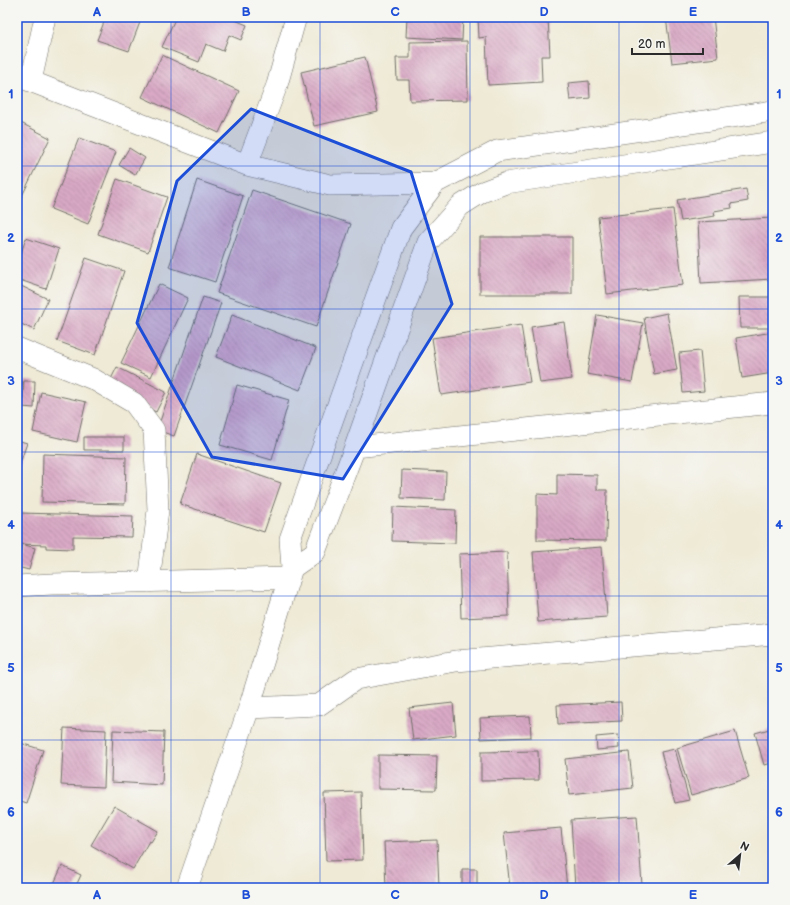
<svg xmlns="http://www.w3.org/2000/svg" width="790" height="905" viewBox="0 0 790 905" font-family="'Balsamiq Sans',sans-serif">
  <defs>
    <pattern id="building-back-hatch" width="6" height="6" patternUnits="userSpaceOnUse"><rect width="6" height="6" fill="#d9a9c5"/><path d="M-1 5l2 2M0 0l6 6M5-1l2 2" fill="none" stroke="#b08aa0"/></pattern>
  </defs>
  <rect width="100%" height="100%" fill="#f6f6f2"/>
  <filter id="ink" filterUnits="userSpaceOnUse"><feTurbulence type="fractalNoise" baseFrequency=".025" numOctaves="2"/><feDisplacementMap in="SourceGraphic" scale="8" xChannelSelector="R" yChannelSelector="G"/><feConvolveMatrix kernelMatrix="1 2 1 2 8 2 1 2 1" color-interpolation-filters="sRGB"/></filter>
  <filter id="wash" filterUnits="userSpaceOnUse"><feTurbulence type="fractalNoise" baseFrequency=".012" numOctaves="4" result="noise"/><feDisplacementMap in="SourceGraphic" scale="16" xChannelSelector="R" yChannelSelector="G"/><feGaussianBlur stdDeviation="0.9" result="paint"/><feColorMatrix in="noise" values="0 0 0 0 0 0 0 0 0 0 0 0 0 0 0 0 0 1.4 0 .05"/><feComposite in="paint" operator="in"/></filter>
  <g filter="url(#wash)">
    <rect width="100%" height="100%" fill="#efead6"/>
    <g id="blocks">
      <!-- building -->
      <path fill="url(#building-back-hatch)" d="M106,17H142L129,51L97,40Z
        M176,17H236L235,20L247,25L241,40L229,35L223,51L206,44L199,62L162,47Z
        M407,17H463L462,40L406,37Z
        M478,17H548L550,56H541L542,82L488,85L486,37L479,38Z
        M666,17H713L718,58L672,63Z
        M467,41L468,100L410,101L409,80H397L396,58H410V42Z
        M162,55L239,91L219,133L142,97Z
        M365,57L378,112L314,126L301,72Z
        M589,81L590,98L570,100L568,83Z
        M21,123L50,138L21,198L17,196V131Z
        M79,138L116,152L88,224L51,209Z
        M129,148L145,158L135,175L119,165Z
        M117,179L167,197L148,252L98,234Z
        M197,180L243,196L215,282L169,267Z
        M746,189L748,201L731,204L732,208L714,211L715,216L681,221L677,200Z
        M252,190L351,224L316,327L217,293Z
        M673,209L683,285L607,294L598,217Z
        M773,218V279L701,283L698,222Z
        M480,237H572V294H480Z
        M26,238L59,249L46,289L17,279V266Z
        M86,258L124,271L95,355L57,341Z
        M17,284L48,299L34,330L17,322Z
        M159,284L188,298L151,377L121,363Z
        M203,297L221,303L174,436L157,430Z
        M739,297H773V328H740Z
        M667,313L677,370L654,374L644,318Z
        M232,315L316,348L300,390L216,357Z
        M597,315L643,323L632,382L587,374Z
        M564,322L572,379L540,383L531,327Z
        M521,325L530,382L441,395L432,338Z
        M773,332V373L742,378L736,338Z
        M700,351L704,391L683,393L679,353Z
        M117,367L166,392L156,412L107,387Z
        M17,380L23,382L17,399Z
        M24,381H35L34,408L22,407Z
        M237,385L289,400L272,460L220,445Z
        M41,392L86,402L77,442L33,432Z
        M84,437H124V450H84Z
        M17,440L27,443L17,472Z
        M43,454L126,457L125,504L42,502Z
        M197,454L281,483L264,532L180,504Z
        M402,470L446,472L445,500L401,498Z
        M557,474L597,475V490H607L606,541L537,540V494L557,495Z
        M393,507L456,510L455,543L392,541Z
        M20,513L133,516L132,537L73,536V549L46,548V545L19,544Z
        M22,544L35,548L29,570L17,567Z
        M602,547L607,617L538,622L533,552Z
        M507,552L509,616L461,618L459,554Z
        M621,702L622,721L558,724L557,705Z
        M453,703L456,735L413,740L409,708Z
        M530,716L531,737L481,739L480,718Z
        M64,728L106,730L104,787L61,785Z
        M773,728V763L764,765L755,733Z
        M113,730L164,732L162,785L111,782Z
        M735,731L749,778L691,795L677,748Z
        M618,735L619,748L597,750L596,737Z
        M17,742L43,750L26,803L17,800Z
        M675,749L689,800L675,803L661,752Z
        M538,751L539,780L481,781V752Z
        M629,752L633,788L569,795L565,759Z
        M378,755L437,756L436,790L378,789Z
        M361,792L363,860L326,861L324,793Z
        M114,806L158,831L151,842L149,841L133,869L91,845Z
        M637,816L642,885L575,888L571,820Z
        M17,828L21,829L18,842H17Z
        M561,828L567,888H510L504,833Z
        M437,840L439,888H386L384,842Z
        M62,866L81,875L75,888H52Z
        M462,869H477V888H462Z"/>
    </g>
  </g>
  <g filter="url(#ink)">
    <use href="#blocks" fill-opacity="0" stroke="#706e67" stroke-width="1"/>
    <g fill="none" stroke-linecap="round" stroke-linejoin="round">
      <defs>
        <path id="street" d="M17,76L247,165L330,185L435,183
          M31,81L45,17
          M247,165L277,85L296,17
          M17,348L93,379L134,403L154,430L158,510L149,582
          M355,447L773,403
          M292,568L315,552L355,447L428,242L460,206L482,192L506,183L773,142
          M17,586L51,584L289,578
          M249,708L319,705L356,679L456,661L773,634
          M187,888L249,708L289,578L292,568L290,539L401,228L435,183L497,151L773,111"/>
      </defs>
      <!-- street casing -->
      <use href="#street" stroke="#706e67" stroke-width="22"/>
      <!-- street -->
      <use href="#street" stroke="#fff" stroke-width="21"/>
    </g>
  </g>
  <!-- marked area -->
  <path fill="#1d4ed8" fill-opacity="0.2" stroke="#1d4ed8" stroke-width="3" stroke-linejoin="round" d="M251,109L411,172L452,304L343,479L212,457L137,323L177,181Z"/>
  <!-- grid -->
  <path fill="none" stroke="#1d4ed8" stroke-width="1" stroke-opacity="0.55" d="M171,17V888M320,17V888M470,17V888M619,17V888M17,166H773M17,309H773M17,452H773M17,596H773M17,740H773"/>
  <!-- margin -->
  <rect width="790" height="905" fill="none" stroke="#f6f6f2" stroke-width="44"/>
  <!-- north arrow -->
  <g transform="translate(740 855) rotate(28)" stroke="#f6f6f2" stroke-width="3" paint-order="stroke">
  <path d="M0-3L7 15L0 10L-7 15Z" fill="#2b2b2b"/>
  <text y="-6" font-size="11" font-weight="bold" text-anchor="middle" fill="#2b2b2b">N</text>
  </g>
  <!-- scale -->
  <path d="M632 48v6h71v-6" fill="none" stroke="#2b2b2b" stroke-width="2"/>
  <text x="638" y="48" font-size="12" fill="#2b2b2b" stroke="#f6f6f2" stroke-width="3" paint-order="stroke">20 m</text>
  <rect x="22" y="22" width="746" height="861" fill="none" stroke="#1d4ed8" stroke-width="1.5"/>
  <g font-size="13" text-anchor="middle" font-weight="bold" fill="#1d4ed8">
    <text x="97" y="16">A</text>
    <text x="246" y="16">B</text>
    <text x="395" y="16">C</text>
    <text x="544" y="16">D</text>
    <text x="693" y="16">E</text>
    <text x="11" y="98">1</text>
    <text x="779" y="98">1</text>
    <text x="11" y="242">2</text>
    <text x="779" y="242">2</text>
    <text x="11" y="385">3</text>
    <text x="779" y="385">3</text>
    <text x="11" y="529">4</text>
    <text x="779" y="529">4</text>
    <text x="11" y="672">5</text>
    <text x="779" y="672">5</text>
    <text x="11" y="816">6</text>
    <text x="779" y="816">6</text>
    <text x="97" y="899">A</text>
    <text x="246" y="899">B</text>
    <text x="395" y="899">C</text>
    <text x="544" y="899">D</text>
    <text x="693" y="899">E</text>
  </g>
</svg>
